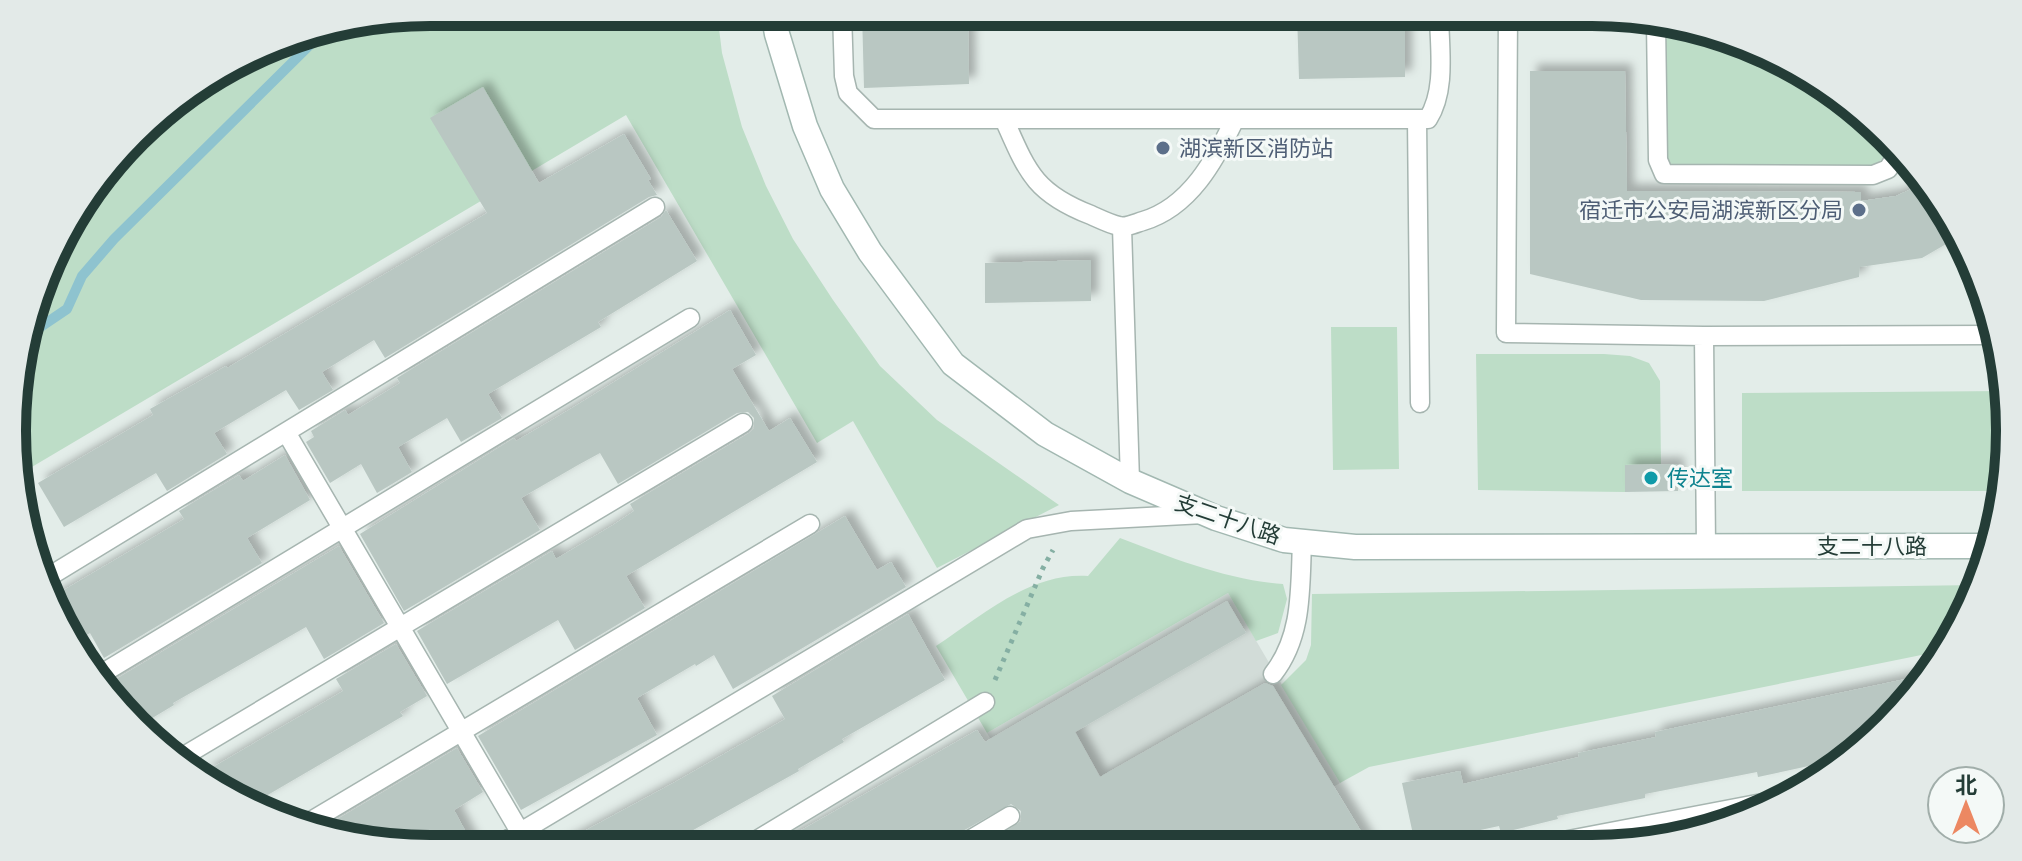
<svg xmlns="http://www.w3.org/2000/svg" width="2022" height="861" viewBox="0 0 2022 861" font-family="Inter,'Noto Sans SC',sans-serif">
  <defs>
    <filter id="shadow"><feDropShadow dx="7" dy="-7" stdDeviation="4" flood-color="#0004"/></filter>
  </defs>
  <rect width="100%" height="100%" fill="#e3ede9"/>
  <!-- built -->
  <path fill="#d2dcd8" d="M1228,593L1340,783L1231,847H1055L987,733Z"/>
  <!-- green -->
  <path fill="#bdddc7" d="M431,12H717L722,53L742,127L766,186L793,239L833,300L880,366L937,420L1059,505L937,568L853,421L817,443L626,115L20,474V349L68,221L155,116L296,34Z
    M1662,24L1726,34L1868,116L1890,145C1883,164 1876,165 1857,168H1680L1669,163L1665,154Z
    M1331,327H1397L1399,469L1333,470Z
    M1476,354H1604L1630,356L1649,363L1660,381L1661,464L1625,465V492L1478,490Z
    M2006,391L2009,404L1997,491H1742V393Z
    M1120,538C1172,558 1227,580 1283,584L1287,599L1278,633L1256,641L1228,593L987,733L936,646C981,616 1030,572 1088,576Z
    M1978,585L1946,650L1369,767L1340,783L1281,685L1306,660L1311,645L1312,594Z"/>
  <g fill="none" stroke-linecap="round" stroke-linejoin="round">
    <!-- stream -->
    <path stroke="#8ec3cf" stroke-width="10" d="M24,338L67,309L82,276L114,239L325,30"/>
  </g>
  <!-- building -->
  <path fill="#b9c7c2" filter="url(#shadow)" d="M862,12H968L969,84L864,88Z
    M1297,12H1405V77L1299,79Z
    M1530,71H1625L1627,191L1861,192V201L1896,196L1920,185L1960,236L1922,258L1860,267L1859,277L1764,301L1641,300L1530,274Z
    M483,87L539,183L624,134L651,179L648,180L657,195L649,197L385,358L374,340L322,372L333,390L299,410L286,390L214,433L227,454L167,491L156,473L64,527L38,483L153,415L150,409L226,366L227,368L487,213L430,118Z
    M666,210L697,261L598,322L601,327L488,394L502,418L461,442L447,418L398,447L412,472L377,493L361,464L330,483L306,442L314,437L311,431L345,410L348,415L400,383L397,378L661,217Z
    M1091,260V301L985,303V263Z
    M730,310L756,355L732,369L769,431L790,418L817,462L626,576L645,608L575,650L558,620L447,684L417,631L552,551L556,559L613,525L634,511L630,504L749,433L754,428V418L748,412L737,413L618,484L600,453L578,465L521,498L540,530L404,611L360,534L514,438L516,441L572,408Z
    M285,455L310,500L247,538L262,563L104,658L90,633L72,644L52,597L184,519L179,511L239,475L243,481Z
    M1677,464L1678,491L1625,492V465Z
    M845,516L877,570L891,562L906,587L733,689L714,655L696,666L695,664L637,698L657,735L521,810L478,736Z
    M339,546L384,623L324,659L306,627L173,703L174,705L139,726L106,685Z
    M1227,601L1246,633L1075,732L1100,777L1265,683L1273,686L1370,846L998,847L993,840L1021,821V811L1011,804L952,837L943,847L770,848L977,730L985,742Z
    M908,614L945,680L842,739L844,742L798,769L799,771L661,848L551,849L675,782L785,719L772,696Z
    M396,644L427,696L400,712L403,716L254,803L203,773L343,691L336,679Z
    M1929,674L1867,745L1850,757L1758,777L1757,772L1645,794V798L1557,816L1558,819L1501,833L1499,826L1415,844L1402,783L1460,771L1463,784L1579,757L1578,753L1656,737L1655,732Z
    M457,748L483,792L454,810L475,849H430L319,830Z"/>
  <g fill="none" stroke-linecap="round" stroke-linejoin="round">
    <defs>
      <path id="lane" d="M842,12L844,76L848,93L874,119H1428C1447,89 1439,46 1439,12
        M1508,12L1506,333L1704,336L1991,335
        M1656,23L1658,160L1664,174L1873,175L1888,169L1897,155
        M1004,119C1027,171 1034,193 1091,215C1100,219 1110,224 1119,226C1126,228 1136,223 1143,221C1190,207 1215,160 1235,119
        M1417,119L1420,403
        M1122,227L1130,481
        M1704,336L1706,547
        M286,432L530,849
        M45,579L655,207
        M1273,674C1303,636 1300,588 1302,542
        M98,676L690,318
        M179,759L743,423
        M301,827L810,524
        M1537,846L1789,798
        M958,847L1010,816
        M744,848L985,702
        M492,849L1027,529L1071,521L1204,514"/>
      <path id="secondary" d="M773,12L777,34L805,126L832,189L870,252L953,364L1045,434L1130,481L1216,518L1284,540L1355,547L1990,546"/>
    </defs>
    <!-- lane casing -->
    <use href="#lane" stroke="#a6b5b0" stroke-width="21"/>
    <!-- secondary casing -->
    <use href="#secondary" stroke="#a2b8b1" stroke-width="27"/>
    <!-- path -->
    <path stroke="#85afa3" stroke-width="5" stroke-dasharray="4 6" stroke-linecap="butt" d="M995,680L1043,568L1053,550"/>
    <!-- lane -->
    <use href="#lane" stroke="#fff" stroke-width="18"/>
    <!-- secondary -->
    <use href="#secondary" stroke="#fff" stroke-width="24"/>
  </g>
  <!-- markers -->
  <g fill="#5c6f8a" stroke="#f4f9f7" stroke-width="3">
    <circle cx="1163" cy="148" r="8"/>
    <circle cx="1859" cy="210" r="8"/>
  </g>
  <circle fill="#0f9aa8" stroke="#f4f9f7" stroke-width="3" cx="1651" cy="478" r="8"/>
  <g text-anchor="middle" stroke-width="6" stroke-linejoin="round" paint-order="stroke">
    <!-- service labels -->
    <g font-size="22" fill="#4e5e75" stroke="#f4f9f7" text-anchor="start">
      <text x="1179" y="156">湖滨新区消防站</text>
      <text x="1843" y="218" text-anchor="end">宿迁市公安局湖滨新区分局</text>
    </g>
    <!-- culture labels -->
    <g font-size="22" fill="#0d838f" stroke="#f4f9f7" text-anchor="start">
      <text x="1667" y="486">传达室</text>
    </g>
    <!-- street labels -->
    <g font-size="22" fill="#243d37" stroke="#f4f9f7">
      <text transform="translate(1228 519) rotate(19)" y="8">支二十八路</text>
      <text x="1872" y="554">支二十八路</text>
    </g>
  </g>
  <!-- crop -->
  <path d="M0 0H2022V861H0ZM430 26H1592A404 404 0 0 1 1996 430V431A404 404 0 0 1 1592 835H430A404 404 0 0 1 26 431V430A404 404 0 0 1 430 26Z" fill="#e3eae8" fill-rule="evenodd"/>
  <path fill="none" stroke="#243d37" stroke-width="10" d="M430 26H1592A404 404 0 0 1 1996 430V431A404 404 0 0 1 1592 835H430A404 404 0 0 1 26 431V430A404 404 0 0 1 430 26Z"/>
  <!-- north arrow -->
  <g transform="translate(1966 805)"><circle r="38" fill="#f4f9f7" stroke="#a1aeaa" stroke-width="2"/>
  <path d="M0-6L14 30L0 20L-14 30Z" fill="#ec8862"/>
  <text y="-12" font-size="22" font-weight="bold" text-anchor="middle" fill="#243d37">北</text>
  </g>
</svg>
